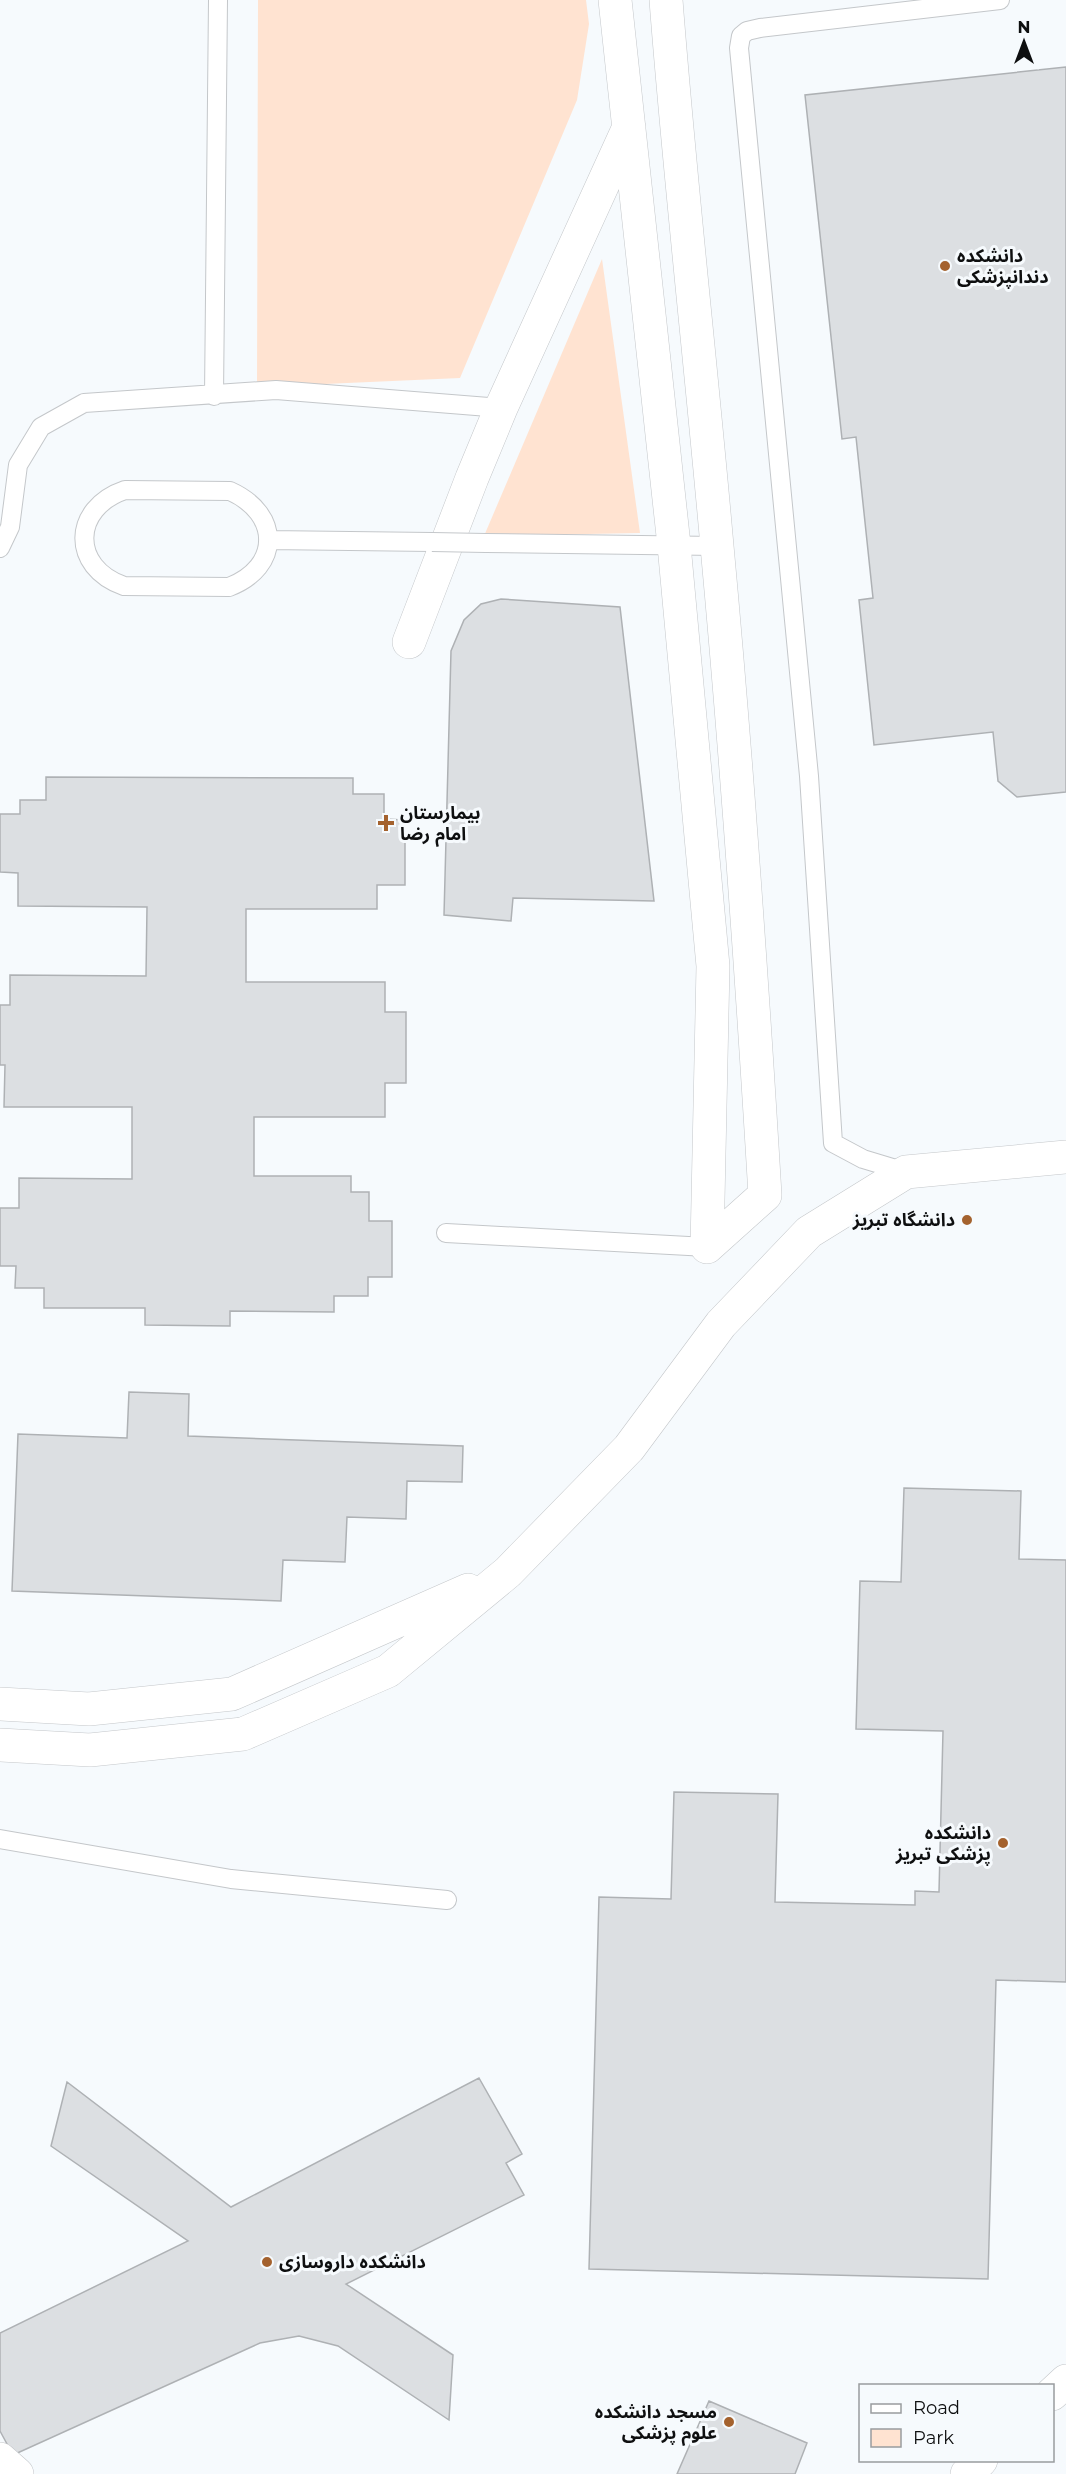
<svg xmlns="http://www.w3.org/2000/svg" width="1066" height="2474" viewBox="0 0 1066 2474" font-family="Montserrat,'Noto Sans Arabic',sans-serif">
  <rect width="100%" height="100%" fill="#f6fafd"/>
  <!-- green -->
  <path fill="#ffe3d1" d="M258,0H586L589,24L577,100L460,378L257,387Z
    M602,259L640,533L484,536Z"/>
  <!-- building -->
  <path fill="#dcdfe2" stroke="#aeb1b4" stroke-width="1.5" d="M1066,67V792L1017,797L998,781L993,732L874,745L859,600L873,598L856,437L842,439L805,95Z
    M501,599L620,607L654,901L513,898L511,921L444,915L451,651L464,620L481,604Z
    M46,777L353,778V794H384V819L405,820V885H377V909H246V982H385V1012H406V1083H385V1117H254V1176H351V1192H369V1221H392V1277H368V1296H334V1312L230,1311V1326L145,1325V1308H44V1288H15L16,1266H0V1208H19V1178L132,1179V1107H4L5,1065H0V1005H10V975L146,976L147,907L18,906V873L0,872V814H20V800H46Z
    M129,1392L189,1394L188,1436L463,1446L462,1482L407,1481L406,1519L347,1517L345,1562L283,1560L281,1601L12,1591L18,1434L127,1438Z
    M904,1488L1021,1491L1019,1559L1066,1560V1982L996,1980L988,2279L589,2269L599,1897L671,1899L674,1792L778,1794L775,1902L915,1905V1891L939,1892L943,1731L856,1729L860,1581L901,1582Z
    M479,2078L522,2154L506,2163L524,2195L346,2284L453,2355L449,2420L338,2346L299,2336L260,2343L13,2455L0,2431V2333L188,2241L51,2146L67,2082L231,2207Z
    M709,2401L807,2443L795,2474H677Z"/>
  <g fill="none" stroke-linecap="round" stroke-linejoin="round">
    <defs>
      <path id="service" d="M214,396L218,0
        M125,490L230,491C281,514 281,567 229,587L124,586C70,567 72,508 125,490Z
        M268,540L432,542
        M486,543L717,546
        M0,548L10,527L18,465L41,427L84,403L276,390L501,408
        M906,1172L863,1159L833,1143L809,776L739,48L741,36L747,31L760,28L1000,0
        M446,1233L707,1247
        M0,1839L231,1879L447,1900"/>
      <path id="minor" d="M615,0L674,545L713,966L707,1247
        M666,0C680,182 701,364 717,546C737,762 752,978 765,1195L707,1247
        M409,642L472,478L501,408L629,127
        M0,1704L89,1709L232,1694L468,1590
        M0,1745L90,1750L243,1734L388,1671L508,1572L629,1448L721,1324L809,1232L906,1172L1066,1157
        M1052,2394L1066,2381
        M0,2459L17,2474
        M967,2474L981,2460"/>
    </defs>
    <!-- service casing -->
    <use href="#service" stroke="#c4c7ca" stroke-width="20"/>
    <!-- minor casing -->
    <use href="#minor" stroke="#c4c7ca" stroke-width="34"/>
    <!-- service -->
    <use href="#service" stroke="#fff" stroke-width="18"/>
    <!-- minor -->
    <use href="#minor" stroke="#fff" stroke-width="33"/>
    <defs>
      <path id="service-bridge" d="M432,542L486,543"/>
    </defs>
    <!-- service-bridge casing -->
    <use href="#service-bridge" stroke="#c4c7ca" stroke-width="20" stroke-linecap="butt"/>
    <!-- service-bridge -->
    <use href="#service-bridge" stroke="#fff" stroke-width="18"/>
  </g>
  <!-- markers -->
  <g fill="#a4622e" stroke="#f6fafd" stroke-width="2">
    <circle cx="945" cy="266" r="6"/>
    <path d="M383 814h6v6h6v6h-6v6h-6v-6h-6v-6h6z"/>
    <circle cx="967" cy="1220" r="6"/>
    <circle cx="1003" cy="1843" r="6"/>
    <circle cx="267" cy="2262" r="6"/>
    <circle cx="729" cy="2422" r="6"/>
  </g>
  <g text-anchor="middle" stroke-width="6" stroke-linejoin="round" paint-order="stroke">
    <!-- poi labels -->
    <g font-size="18" font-weight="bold" fill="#0e0f10" stroke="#f6fafd" text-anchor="start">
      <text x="957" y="262">دانشکده<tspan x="957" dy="21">دندانپزشکی</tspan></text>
      <text x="400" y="819">بیمارستان<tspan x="400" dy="21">امام رضا</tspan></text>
      <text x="955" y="1226" text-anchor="end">دانشگاه تبریز</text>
      <text x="991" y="1839" text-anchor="end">دانشکده<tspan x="991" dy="21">پزشکی تبریز</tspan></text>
      <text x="279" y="2268">دانشکده داروسازی</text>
      <text x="717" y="2418" text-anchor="end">مسجد دانشکده<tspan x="717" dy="21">علوم پزشکی</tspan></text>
    </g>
  </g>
  <!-- legend -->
  <rect x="859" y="2384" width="195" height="78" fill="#f6fafd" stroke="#999c9e" stroke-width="1.5"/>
  <rect x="871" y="2404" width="30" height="9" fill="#ffffff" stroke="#999c9e" stroke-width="1.5"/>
  <text x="913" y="2414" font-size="18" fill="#0e0f10">Road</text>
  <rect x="871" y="2429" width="30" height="18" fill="#ffe3d1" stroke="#999c9e" stroke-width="1.5"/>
  <text x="913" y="2444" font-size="18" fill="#0e0f10">Park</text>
  <!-- north arrow -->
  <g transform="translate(1024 42)" stroke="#f6fafd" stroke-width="4.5" paint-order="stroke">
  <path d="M0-4.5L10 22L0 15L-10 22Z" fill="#0e0f10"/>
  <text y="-9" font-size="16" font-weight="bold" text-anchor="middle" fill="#0e0f10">N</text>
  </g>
</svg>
